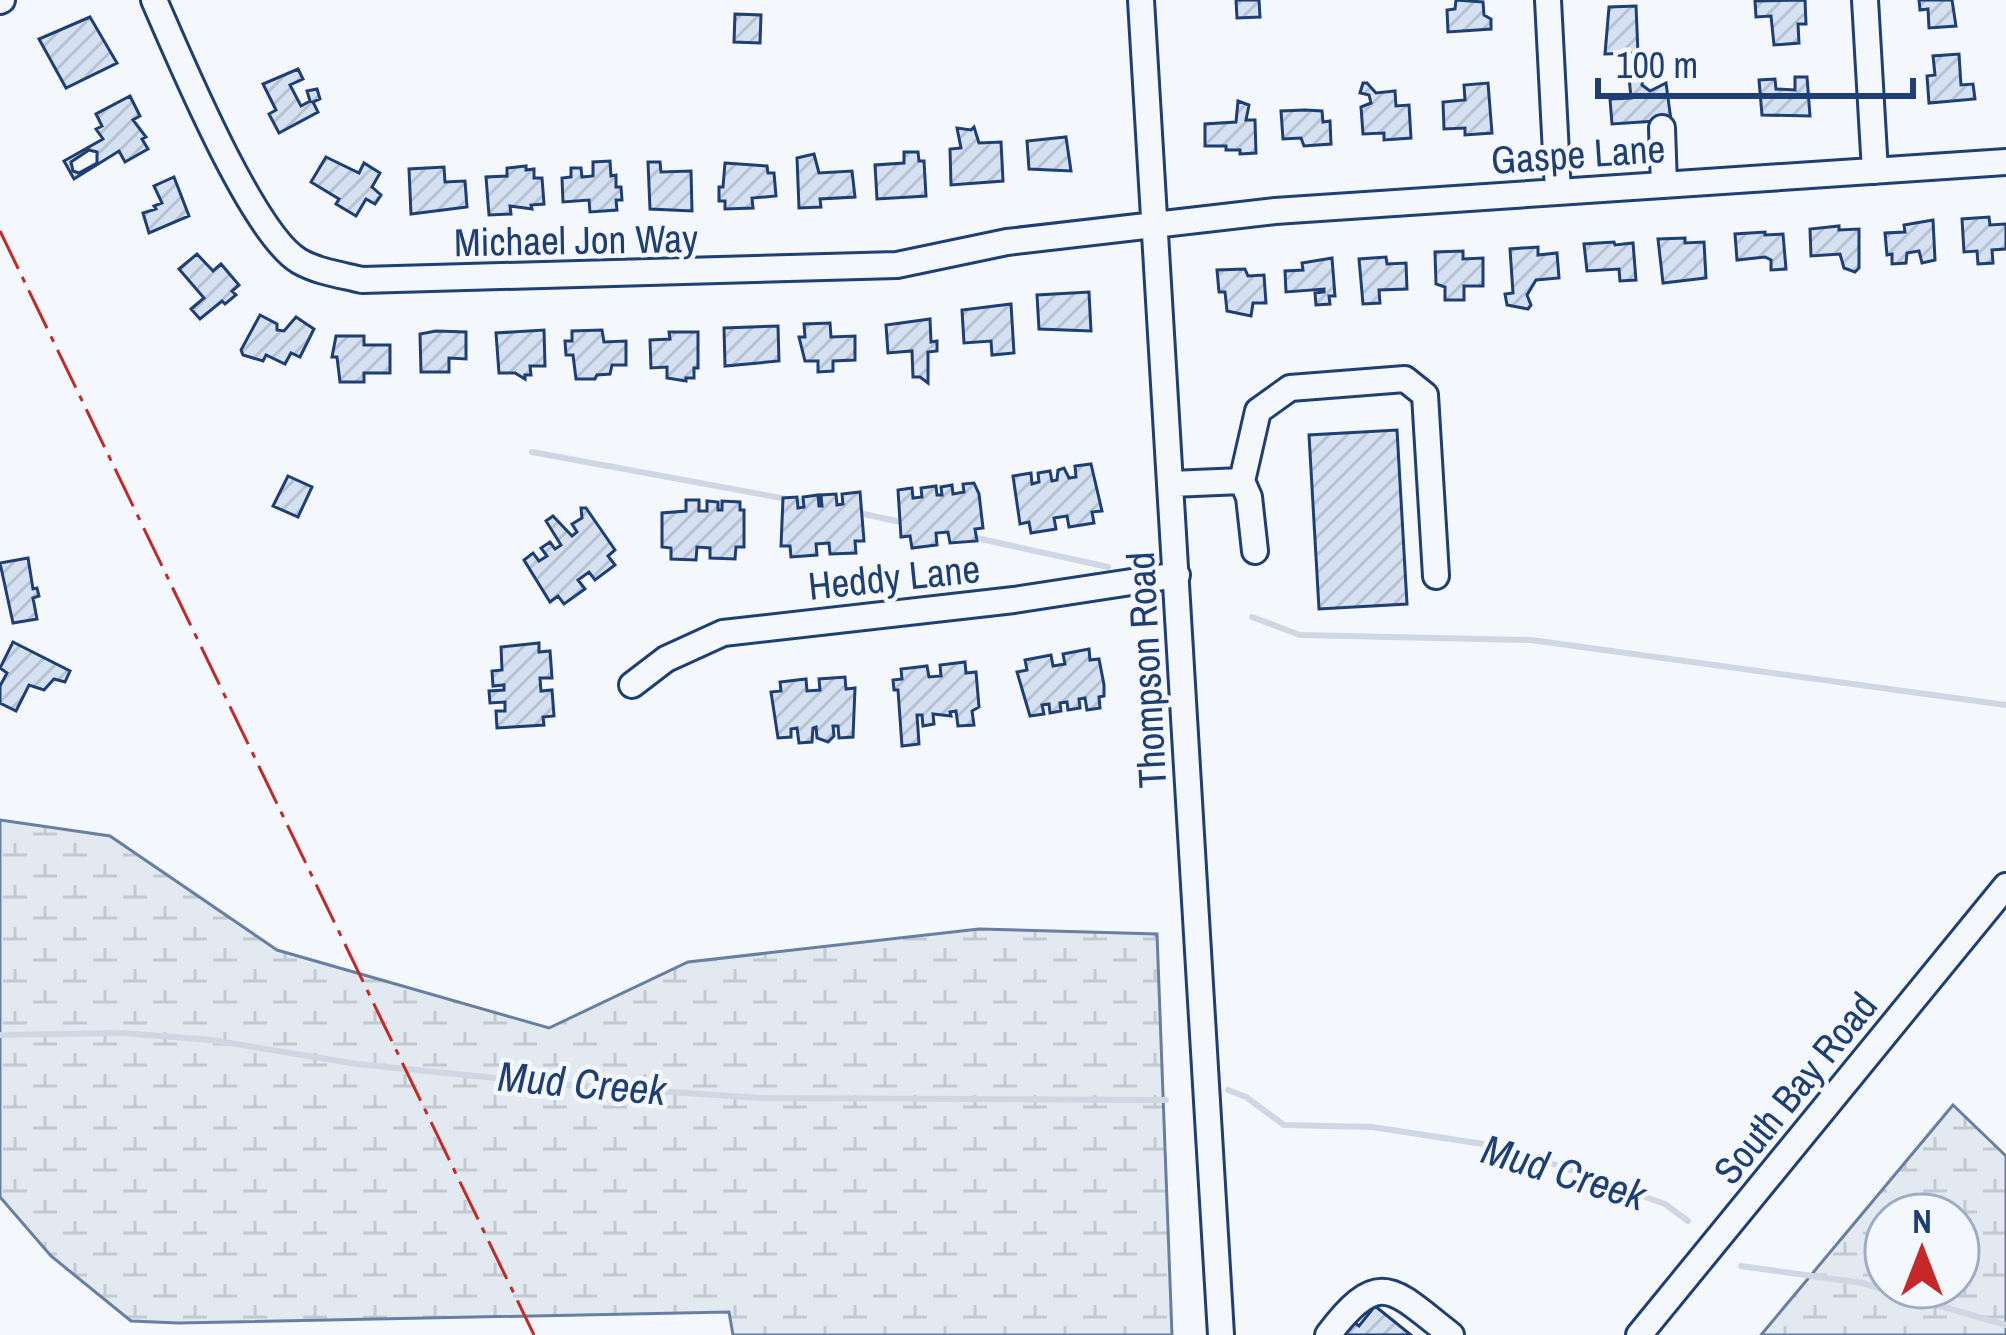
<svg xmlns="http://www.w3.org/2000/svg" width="2006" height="1335" viewBox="0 0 2006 1335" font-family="'Archivo Narrow',sans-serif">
  <defs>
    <pattern id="wetland-marsh" width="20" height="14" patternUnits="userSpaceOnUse" patternTransform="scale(3)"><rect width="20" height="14" fill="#e3e9f0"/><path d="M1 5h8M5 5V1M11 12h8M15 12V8" fill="none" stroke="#c2c9d1"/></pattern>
    <pattern id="building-hatch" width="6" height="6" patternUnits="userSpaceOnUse" patternTransform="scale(3)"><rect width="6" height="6" fill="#d5e0f0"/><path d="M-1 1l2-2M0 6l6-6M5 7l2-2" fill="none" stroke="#b6c1d1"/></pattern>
  </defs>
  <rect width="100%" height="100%" fill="#f4f7fb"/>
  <!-- wetland -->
  <path fill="url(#wetland-marsh)" stroke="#687fa3" stroke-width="3" fill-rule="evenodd" d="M0,820L110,836L277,950L549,1028L688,962L979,929L1157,934L1172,1335H733L729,1312L178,1323L131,1321L51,1256L0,1197Z
    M1953,1105L2006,1156V1335H1761ZM1958,1215V1287H1886V1215Z"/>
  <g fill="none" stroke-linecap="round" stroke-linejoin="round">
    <!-- stream -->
    <path stroke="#cfd7e4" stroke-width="6" d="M532,452L830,507
      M854,512L906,523
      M972,537L1108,567
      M1252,617L1300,635L1531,640L2006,705
      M0,1035L121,1033L212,1040L357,1064L554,1084L760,1098L1166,1100
      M1228,1090L1246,1097L1284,1125L1372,1127L1509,1148L1665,1204L1688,1221
      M1741,1266L1862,1283L2006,1325"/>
  </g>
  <!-- building -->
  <path fill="url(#building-hatch)" stroke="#1d3f73" stroke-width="3" fill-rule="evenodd" d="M1236,0H1259L1260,17L1237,18Z
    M1456,0L1483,2L1484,15L1491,19V29L1448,32L1447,10L1455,9Z
    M1805,0L1806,24H1798L1799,43L1774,45L1771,16L1756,17L1755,1Z
    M1919,0H1952L1956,26L1929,28L1928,9L1920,10Z
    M1636,6L1638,53L1605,54L1609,7Z
    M735,14L761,15L760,43L734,42Z
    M90,17L117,63L66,88L39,39Z
    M1959,54L1961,85L1973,84L1975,99L1929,103L1927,76L1935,75L1933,56Z
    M298,69L303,79L290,85L301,106L310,101L307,91L317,89L320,99L313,102L318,112L279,133L269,114L276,110L263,84Z
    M1643,76L1642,85L1650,91L1666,83L1671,120L1612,124L1610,99L1631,98L1629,77Z
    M1795,77H1807L1810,116L1762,115L1759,80L1775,79L1776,89L1795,90Z
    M1363,83H1367L1376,93L1395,91L1396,106L1409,105L1411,138L1384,140V133L1363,134L1361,107L1371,103L1369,95L1360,93Z
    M1488,83L1492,133L1465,135V128L1444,129L1443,102L1465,100L1464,85Z
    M130,96L140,116L133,120L146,137L142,139L148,149L125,162L119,151L74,179L64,161L103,139L96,129L102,126L96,114ZM89,150L97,152V163L79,173L73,171L71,162Z
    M1238,101L1249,105L1246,120H1255L1256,153L1240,154V150H1226V146H1205V124L1236,122Z
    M1305,110L1322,111L1323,122L1330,121L1331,144L1304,146L1301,138L1283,139L1281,111Z
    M974,127L979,143L1001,142L1003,181L951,185L950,149L961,148L957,128L971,130Z
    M1066,137L1071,171L1029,169L1027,141Z
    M904,152H918L919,161H924L926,196L877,199L875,165L904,163Z
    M814,154L819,173L852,171L855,197L820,199L821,207L799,208L797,158Z
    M326,157L359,173L364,163L380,173L372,187L381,195L375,204L366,199L356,216L336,204L339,199L311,182Z
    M610,161L611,176L616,175V187H621L622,200H616L617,210L590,212L589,200L563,202L562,178L571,177V168H581L582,177L593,176V162Z
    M648,162H660L661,172L691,171L692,211L650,209Z
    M725,163L767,166L768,173H774L776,196L752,198L753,208L725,209V201H719V187H723Z
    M526,166V170L534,169V178H542L544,204L531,205L532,209L510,206L511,214L489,215L486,177L507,176V168Z
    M444,167L445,182L465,181L467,207L411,214L409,169Z
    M174,177L189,216L149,233L143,213L156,209L154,206L162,203L154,186Z
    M1989,217L1990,225L2006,224V249L1992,250L1993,263L1978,264L1977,251L1964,252L1962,219Z
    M1933,220L1935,260L1922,263L1919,251L1907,253L1906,263L1892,264V254L1887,255L1885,233L1905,232L1904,225Z
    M1839,226V230L1859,229V268L1855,272L1844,268L1840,254L1811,256L1810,229Z
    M1765,232V235L1783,234L1786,269L1771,270V260L1765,257L1737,260L1735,234Z
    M1685,238V243L1704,242L1706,278L1663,283L1658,239Z
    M1614,242L1615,245L1633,243L1636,280L1620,281L1619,269L1587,271L1584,244Z
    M1538,247V255L1557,253L1559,278L1536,280L1527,295L1531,305L1528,309L1507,305L1505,294L1513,293L1510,249Z
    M1463,251V259L1483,258V286H1464V300H1445V287L1436,284L1435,252Z
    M197,254L213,271L221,264L239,285L232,291L236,295L225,304L222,301L200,319L191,309L204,298L179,269Z
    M1386,257L1387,264L1406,263L1407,289L1379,290L1380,303L1363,304L1359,259Z
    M1332,258L1335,296H1329L1330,304L1316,305L1315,293L1324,292V289L1286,292L1285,271L1303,270L1302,263Z
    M1245,269L1248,276L1264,275L1266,303H1253L1251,316L1227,311L1225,292H1219L1217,270Z
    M1089,292L1091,331L1039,329L1037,295Z
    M1011,304L1014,353L992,355L991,341L964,343L962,310Z
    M260,315L277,324V330L284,331L296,317L314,329L300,357L291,353L285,364L266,355L263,361L243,355L241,350Z
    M930,319L931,342L937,341V351L928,352V383L920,377H913L912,351L888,353L886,325Z
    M830,323L831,337L855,336V360L833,361V371L818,372V361H805L799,337H805L804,324Z
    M778,326L779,361L725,366L724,328Z
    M544,330L545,366H530L531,375H525V379L515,373H499L496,333Z
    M602,330L604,342L626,341V365H612L610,374L597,375L595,379H576L573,355H566L565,341H572V331Z
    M436,331L466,332V359L449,358V372H421L420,334Z
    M669,332H698V368H694V378H686V381L667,378V367L651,368L650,340L670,339Z
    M336,336H364V345H390V373H364V382H340L337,357H332Z
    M1397,430L1407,604L1319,609L1309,435Z
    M1091,464L1102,511L1092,512L1094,523L1069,527L1067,516L1054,518L1056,529L1031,533L1029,522L1020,524L1013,476L1031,473L1032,484L1039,482L1038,473L1050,471L1052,481L1057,480L1058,470L1064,468L1069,478L1076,477L1075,466Z
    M288,476L312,487L298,517L273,506Z
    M974,483L979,494L983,528L975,529L977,541L950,543L948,532L936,533L937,545L912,548L910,536L901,537L898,490L912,488L913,498L922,497L921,488L936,486L937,495H942L941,487L952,485L953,494L964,492L963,484Z
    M860,492L864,541H855L856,553L830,554L829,543L816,544L817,555L791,557L790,546H781L783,498L797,497L798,508L804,507L803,497L818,495L819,506H822L821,495L836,494L837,505L843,504L842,494Z
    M686,500H699V511H707V501L718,502V510H722V501L740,502V510H744V547H736L735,559L710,558V548L697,547L696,560L671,559V548L662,547V513L686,511Z
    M581,508H586L615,550L608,556L615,565L595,580L589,572L578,580L585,589L564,604L558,596L550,602L524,560L533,553L539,561L547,556L541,548L550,542L555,549L561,545L546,521L553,516L572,536L577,532L572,524L582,518Z
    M28,558L33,589L37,588L39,596L33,598L37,619L13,623L0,563Z
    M13,642L70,671L65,682L54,679L44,690L29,685L16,711L0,703V686L7,673L0,668Z
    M539,643V652L550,651L552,678H540L541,691L552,690L554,716L543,717L544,725L497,728L496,711H505V702L490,703L489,691L504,690V685L493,686L492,671L502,670L501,647Z
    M1089,649L1090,660L1099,659L1104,685V696L1099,697L1100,708L1087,710L1085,698L1079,699L1080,708L1068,710L1067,702L1060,703L1061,711L1050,713L1049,704L1042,705L1044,714L1030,716L1017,672L1027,670L1025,660L1051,655L1053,666L1065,664L1063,654Z
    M965,662L966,673L976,672L979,707L972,711L974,725L958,726L956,711L950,712L951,716L933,714L934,724L923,726L922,715H917L919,744L902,746L898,690H894L893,680L902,679L901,669L927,666L929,677L941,676L940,665Z
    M845,677L846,689L855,688L853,737L839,738L838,726H833L834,736L828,742L817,738L816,727L813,728L812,742L799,743L797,728L791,729V737L778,738L771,692L781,691L780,682L806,679L807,691L820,690L819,679Z
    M1375,1306L1411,1335H1347L1341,1330L1350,1319L1359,1326Z"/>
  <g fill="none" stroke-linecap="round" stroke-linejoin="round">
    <defs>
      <path id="minor" d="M154,0C179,57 252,233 299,261C318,272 342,275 362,280L897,265L1007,242L1275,211L2006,162
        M1141,0L1221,1335
        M1548,0L1558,192
        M1865,0L1875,171
        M0,1L2,0
        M1662,128L1664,185
        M1242,481L1249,497L1255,551
        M1171,484L1242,481L1258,411L1290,388L1405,379L1425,395L1436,576
        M632,685L666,659L723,633L1014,600L1177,575
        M1328,1335C1380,1266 1393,1290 1451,1335
        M1639,1335L2006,886"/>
    </defs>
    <!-- minor casing -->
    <use href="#minor" stroke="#1d3f73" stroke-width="30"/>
    <!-- minor -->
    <use href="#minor" stroke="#f4f7fb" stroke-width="24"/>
    <!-- power -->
    <path stroke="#c62828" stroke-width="3" stroke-dasharray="42 9 6 9" stroke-linecap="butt" d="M0,231L534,1335"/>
  </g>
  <g text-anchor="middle" stroke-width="9" stroke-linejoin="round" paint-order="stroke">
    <!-- street labels -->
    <g font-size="39" fill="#1d3f73" stroke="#f4f7fb">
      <text transform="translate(1578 154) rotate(-4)" y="14">Gaspe Lane</text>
      <text transform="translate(576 240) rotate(-1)" y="14">Michael Jon Way</text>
      <text transform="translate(894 577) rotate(-6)" y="14">Heddy Lane</text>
      <text transform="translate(1146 670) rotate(-93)" y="14">Thompson Road</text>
      <text transform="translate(1795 1088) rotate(-51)" y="14">South Bay Road</text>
    </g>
    <!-- water labels -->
    <g font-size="42" font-style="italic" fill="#1d3f73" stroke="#f4f7fb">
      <text transform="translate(582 1083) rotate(5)" y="15">Mud Creek</text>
      <text transform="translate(1564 1172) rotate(17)" y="15">Mud Creek</text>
    </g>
  </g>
  <!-- north arrow -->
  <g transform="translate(1922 1251)"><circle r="57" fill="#f4f7fb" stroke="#9eadc5" stroke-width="3"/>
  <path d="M0-9L21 45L0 30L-21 45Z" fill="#c62828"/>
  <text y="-18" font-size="33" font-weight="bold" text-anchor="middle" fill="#1d3f73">N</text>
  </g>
  <!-- scale -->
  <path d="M1598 78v18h315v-18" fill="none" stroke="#1d3f73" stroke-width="6"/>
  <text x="1616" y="78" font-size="36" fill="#1d3f73" stroke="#f4f7fb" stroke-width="9" paint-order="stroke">100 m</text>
</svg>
